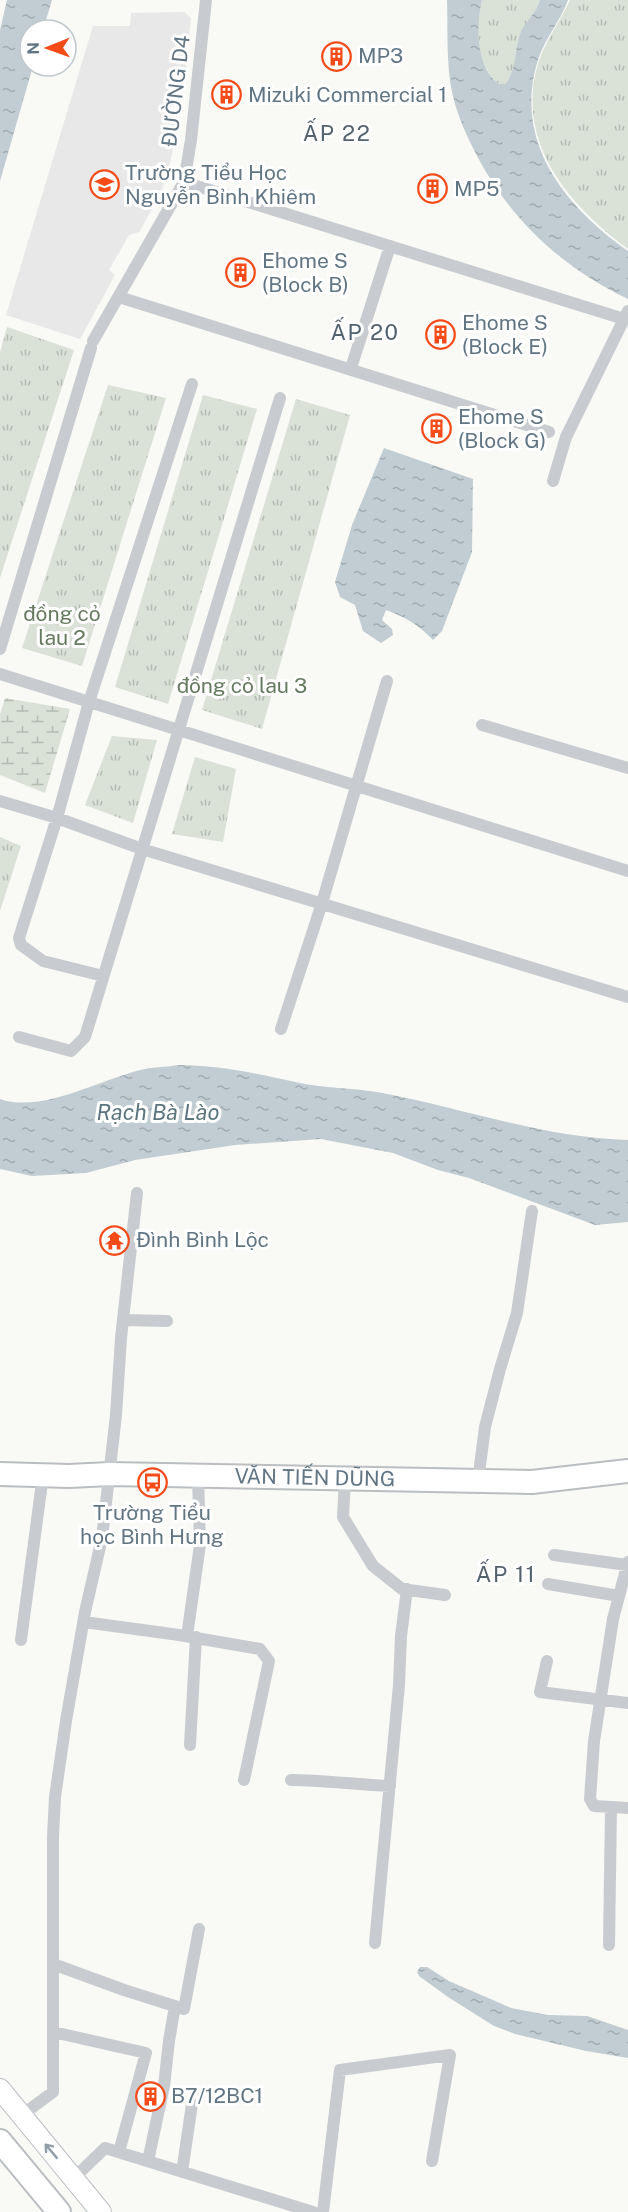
<svg xmlns="http://www.w3.org/2000/svg" width="628" height="2212" viewBox="0 0 628 2212" font-family="'Public Sans',sans-serif">
  <defs>
    <pattern id="grass-tufts" width="24" height="20" patternUnits="userSpaceOnUse" patternTransform="scale(1.5)"><rect width="24" height="20" fill="#dae1d6"/><path d="M3 7l-1-3M5 7V3M7 7l1-3M15 17l-1-3M17 17v-4M19 17l1-3" fill="none" stroke="#b4bbb3"/></pattern>
    <pattern id="wetland-marsh" width="20" height="14" patternUnits="userSpaceOnUse" patternTransform="scale(1.5)"><rect width="20" height="14" fill="#dae1d6"/><path d="M1 5h8M5 5V1M11 12h8M15 12V8" fill="none" stroke="#b4bbb3"/></pattern>
    <pattern id="water-ripples" width="26" height="14" patternUnits="userSpaceOnUse" patternTransform="scale(1.5)"><rect width="26" height="14" fill="#c1cdd2"/><path d="M2 4q2-2 4 0t4 0M15 11q2-2 4 0t4 0" fill="none" stroke="#a0abb0"/></pattern>
  </defs>
  <rect width="100%" height="100%" fill="#f9f9f6"/>
  <!-- built -->
  <path fill="#e7e8e7" d="M184,12L191,18L185,71H176L170,113L176,121L172,154L167,175L160,195L139,232L129,235L109,270L115,275L80,339L6,315L93,26H130L131,13Z"/>
  <!-- grass -->
  <path fill="url(#grass-tufts)" d="M482,0H540C535,15 529,18 522,29C514,45 517,72 505,84H499C476,67 476,25 482,0Z
    M570,0H628V249C567,204 512,139 540,58C548,37 561,20 570,0Z
    M7,327L74,350L0,578V352Z
    M108,385L166,398L82,666L22,648Z
    M203,395L257,409L168,704L115,687Z
    M296,399L350,415L262,729L202,710Z
    M112,736L157,740L133,823L85,805Z
    M195,757L236,769L223,842L172,834Z
    M0,837L21,846L0,911Z"/>
  <!-- wetland -->
  <path fill="url(#wetland-marsh)" d="M5,698L70,709L45,793L0,775V714Z"/>
  <!-- water -->
  <path fill="url(#water-ripples)" d="M7,0H52L43,30H30V66H33L0,181V30Z
    M447,0H482C476,25 476,68 499,84H505C517,72 514,45 522,29C529,17 535,15 540,0H568C561,20 546,37 539,57C511,140 564,206 628,251V299C560,267 506,215 473,148C464,130 456,111 452,92C446,62 448,30 447,0Z
    M384,448L473,479L472,552L442,631L433,640C419,625 405,617 386,610L382,620L392,629L393,635L381,643L363,631L355,605L340,597L335,582L352,525Z
    M178,1065C220,1065 259,1074 300,1083C325,1088 351,1088 377,1092C460,1107 543,1138 628,1140V1222L595,1225L469,1178L438,1170L393,1153L321,1139L235,1145L135,1160L86,1173L32,1176L0,1169V1099C43,1114 102,1078 145,1069C156,1067 167,1067 178,1065Z
    M420,1967H427L449,1981L511,2008L548,2015L587,2016L628,2030V2058L586,2051L515,2034L494,2026L448,1997L419,1976L417,1972Z"/>
  <g fill="none" stroke-linecap="round" stroke-linejoin="round">
    <defs>
      <path id="primary" d="M0,2089L101,2212"/>
      <g id="highway">
        <path id="s1" d="M0,1474L69,1476L110,1474L532,1482L628,1471"/>
        <path d="M0,2141L59,2212"/>
      </g>
    </defs>
    <!-- primary casing -->
    <use href="#primary" stroke="#bbbfc3" stroke-width="22"/>
    <!-- highway casing -->
    <use href="#highway" stroke="#babec1" stroke-width="26"/>
    <!-- street -->
    <path stroke="#c8ccd0" stroke-width="12" d="M184,182L624,319
      M119,297L549,432
      M93,341L184,182L191,140L206,0
      M351,368L390,246
      M553,481L566,437L628,311
      M0,649L91,348
      M0,674L628,871
      M482,725L628,768
      M0,801L57,818L142,849L628,997
      M103,976L43,961L21,945L19,938L57,818L89,702L192,384
      M281,1029L322,903L387,681
      M19,1037L71,1051L85,1037L280,398
      M123,1320L167,1321
      M345,1479L343,1517L373,1566L402,1589L445,1595
      M478,1481L485,1427L500,1369L517,1313L532,1211
      M554,1555L627,1565
      M548,1584L619,1596
      M84,1622L179,1635L260,1649L269,1661L244,1780
      M187,1636L200,1545L198,1476
      M21,1640L43,1475
      M547,1661L540,1692L628,1703
      M190,1745L196,1637
      M291,1780C324,1780 357,1785 390,1786
      M611,1807L628,1808
      M375,1943L399,1685L401,1636L407,1589
      M609,1945L611,1807L594,1806L590,1799L594,1741L613,1619L628,1562
      M53,1964L124,1990L184,2009L199,1929
      M53,2032L146,2053L119,2152
      M22,2115L53,2092V1836L55,1797L66,1721L85,1612L102,1538L116,1415L121,1338L137,1193
      M148,2161L164,2086L169,2041L175,2006
      M182,2172L192,2104
      M74,2178L105,2148L313,2212
      M323,2212L340,2070L450,2055L432,2161"/>
    <!-- primary -->
    <use href="#primary" stroke="#fff" stroke-width="20"/>
    <!-- highway -->
    <use href="#highway" stroke="#fff" stroke-width="22"/>
  </g>
  <!-- one-way arrows -->
  <defs><path id="oneway-shaft" d="M-6 0H5M1.5-3L5.5 0L1.5 3" fill="none" stroke-width="1.6" stroke-linecap="round" stroke-linejoin="round" transform="scale(1.5)"/></defs>
  <use stroke="#909ea9" href="#oneway-shaft" transform="translate(51 2151) rotate(-130)"/>
  <!-- icons -->
  <defs>
    <symbol id="building-ring" viewBox="-11 -11 22 22"><circle r="9.5" fill="#fff" stroke="#f54b19" stroke-width="1.5"/><path d="M-4-6H4V6H1V3H-1V6H-4ZM-2.5-4.3h1.7v1.8h-1.7ZM.8-4.3h1.7v1.8H.8ZM-2.5-1h1.7V.8h-1.7ZM.8-1h1.7V.8H.8Z" fill="#f54b19"/></symbol>
    <symbol id="school-ring" viewBox="-11 -11 22 22"><circle r="9.5" fill="#fff" stroke="#f54b19" stroke-width="1.5"/><path d="M0-5L7-2L0 1L-7-2ZM-4 1L0 2.5L4 1V4Q0 6-4 4Z" fill="#f54b19"/></symbol>
    <symbol id="temple-ring" viewBox="-11 -11 22 22"><circle r="9.5" fill="#fff" stroke="#f54b19" stroke-width="1.5"/><path d="M0-6L5-2H3V0L6.5 2.5H4V6H1.5V3h-3V6H-4V2.5H-6.5L-3 0V-2H-5Z" fill="#f54b19"/></symbol>
    <symbol id="bus-ring" viewBox="-11 -11 22 22"><circle r="9.5" fill="#fff" stroke="#f54b19" stroke-width="1.5"/><path d="M-5-6H5V4H4V6H2V4H-2V6H-4V4H-5ZM-3.5-4V0h7V-4ZM-3.5 1.2v1.5H-2V1.2ZM2 1.2v1.5H3.5V1.2Z" fill="#f54b19"/></symbol>
  </defs>
  <g fill-rule="evenodd">
    <use href="#building-ring" x="320" y="40" width="33" height="33"/>
    <use href="#building-ring" x="210" y="78" width="33" height="33"/>
    <use href="#school-ring" x="88" y="168" width="33" height="33"/>
    <use href="#building-ring" x="416" y="172" width="33" height="33"/>
    <use href="#building-ring" x="224" y="256" width="33" height="33"/>
    <use href="#building-ring" x="424" y="318" width="33" height="33"/>
    <use href="#building-ring" x="420" y="412" width="33" height="33"/>
    <use href="#temple-ring" x="98" y="1224" width="33" height="33"/>
    <use href="#bus-ring" x="136" y="1466" width="33" height="33"/>
    <use href="#building-ring" x="134" y="2080" width="33" height="33"/>
  </g>
  <g text-anchor="middle" stroke-width="6" stroke-linejoin="round" paint-order="stroke">
    <!-- poi labels -->
    <g font-size="21" fill="#617584" stroke="#fff" text-anchor="start">
      <text x="358" y="63">MP3</text>
      <text x="248" y="102">Mizuki Commercial 1</text>
      <text x="125" y="180">Trường Tiểu Học<tspan x="125" dy="24">Nguyễn Bỉnh Khiêm</tspan></text>
      <text x="454" y="196">MP5</text>
      <text x="262" y="268">Ehome S<tspan x="262" dy="24">(Block B)</tspan></text>
      <text x="462" y="330">Ehome S<tspan x="462" dy="24">(Block E)</tspan></text>
      <text x="458" y="424">Ehome S<tspan x="458" dy="24">(Block G)</tspan></text>
      <text x="136" y="1247">Đình Bình Lộc</text>
      <text x="152" y="1520" text-anchor="middle">Trường Tiểu<tspan x="152" dy="24">học Bình Hưng</tspan></text>
      <text x="171" y="2103">B7/12BC1</text>
    </g>
    <!-- street labels -->
    <g font-size="21" fill="#617584" stroke="#fff">
      <text transform="translate(176 91) rotate(-83)" y="7">ĐƯỜNG D4</text>
      <text dy="7" stroke="none"><textPath href="#s1" startOffset="315">VĂN TIẾN DŨNG</textPath></text>
    </g>
    <!-- park labels -->
    <g font-size="21" fill="#667a60" stroke="#fff">
      <text x="62" y="621">đồng cỏ<tspan x="62" dy="24">lau 2</tspan></text>
      <text x="242" y="693">đồng cỏ lau 3</text>
    </g>
    <!-- neighbourhood labels -->
    <g font-size="22" letter-spacing="1.5" fill="#53626e" stroke="#fff">
      <text x="337" y="141">ẤP 22</text>
      <text x="365" y="340">ẤP 20</text>
      <text x="506" y="1582">ẤP 11</text>
    </g>
    <!-- water labels -->
    <g font-size="22" font-style="italic" fill="#5b757e" stroke="#fff">
      <text x="158" y="1120">Rạch Bà Lào</text>
    </g>
  </g>
  <!-- north arrow -->
  <g transform="translate(48 48) rotate(269)"><circle r="28" fill="#ffffff" stroke="#c0c8ce" stroke-width="1.5"/>
  <path d="M0-4.5L10 22L0 15L-10 22Z" fill="#f54b19"/>
  <text y="-9" font-size="16" font-weight="bold" text-anchor="middle" fill="#617584">N</text>
  </g>
</svg>
